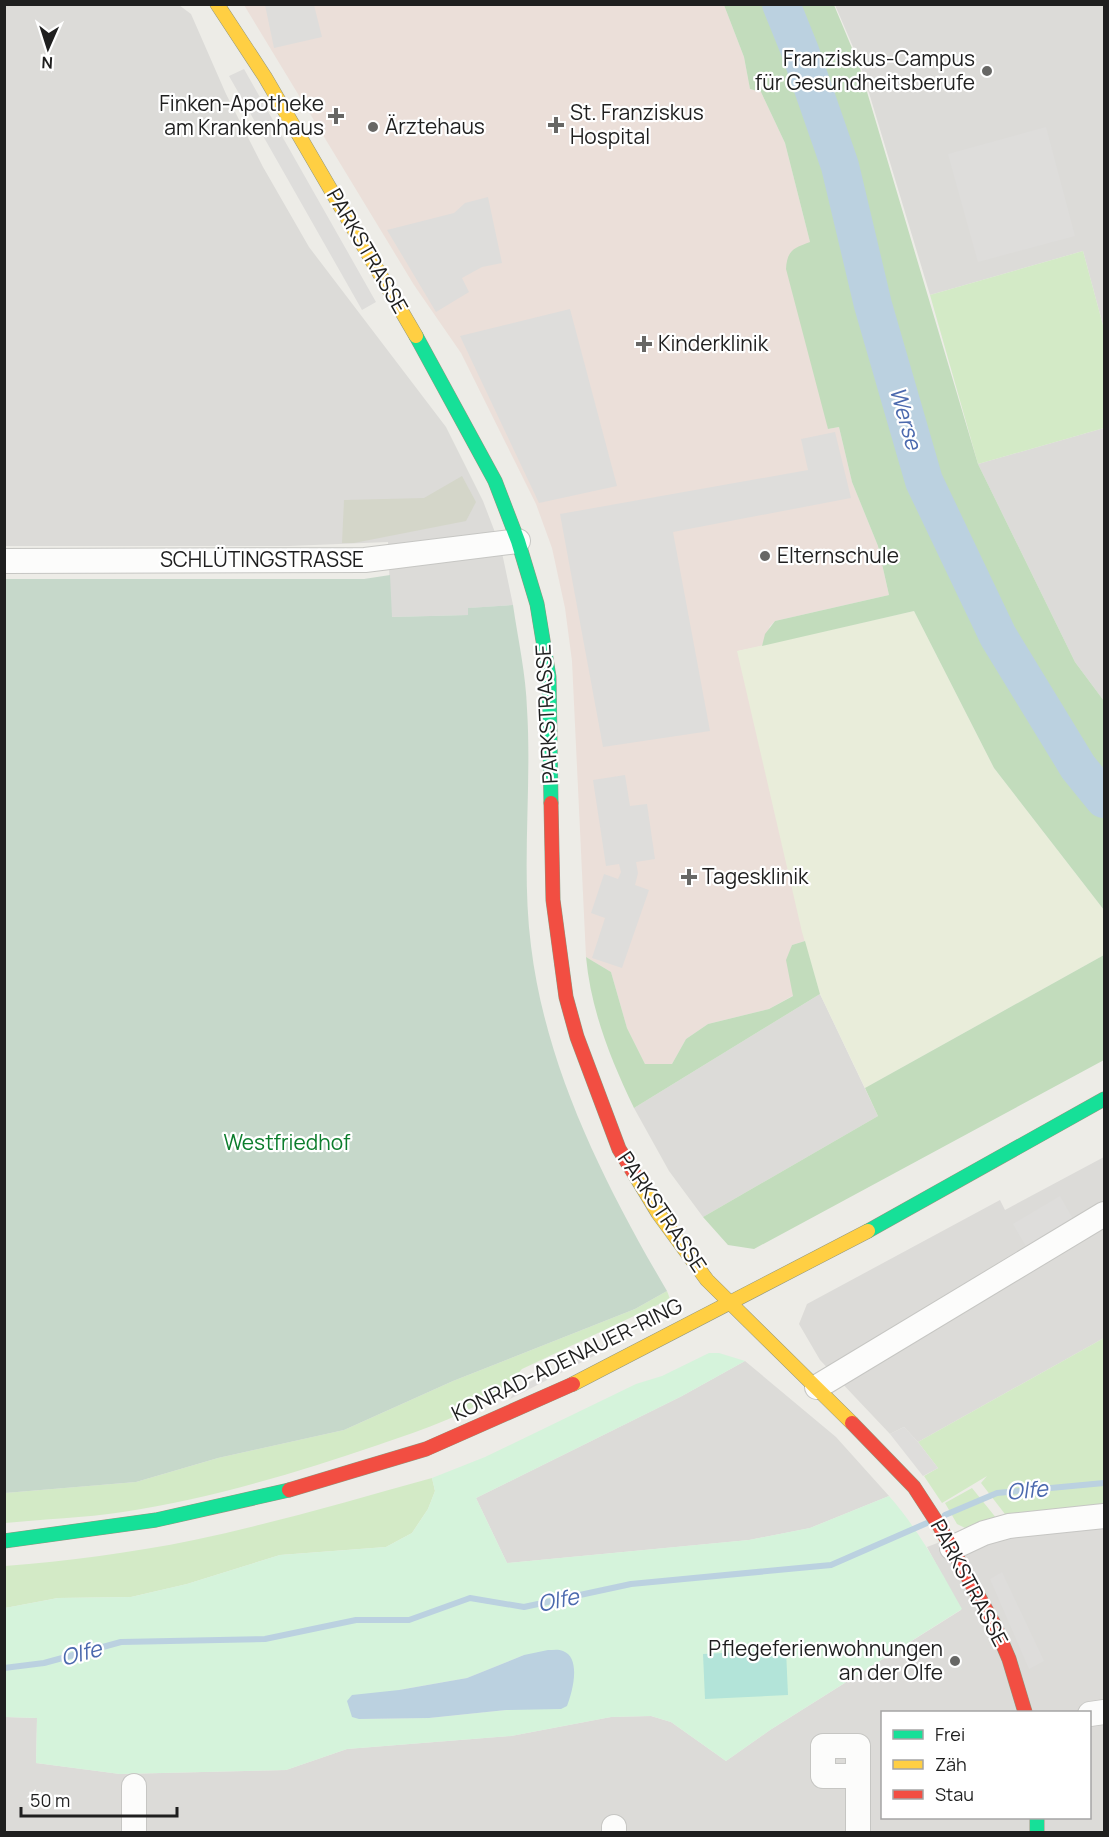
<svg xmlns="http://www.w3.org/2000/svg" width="1109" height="1837" viewBox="0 0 1109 1837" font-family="Manrope,sans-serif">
  <rect width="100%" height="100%" fill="#edece7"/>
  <!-- residential -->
  <path fill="#dcdbd8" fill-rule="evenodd" d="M5,5H179L191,14L226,94L263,167L309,247L446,427L483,501L501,548L513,605L469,608L468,615L391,617L388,542L289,546H5Z
    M835,5H1104V329L1083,251L930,295L860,63Z
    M1104,428V701L1075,662L978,464Z
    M820,994L878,1116L703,1217L669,1171L634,1108Z
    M1104,1157V1338L918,1442L904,1427L890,1434L820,1360L799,1324L807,1304L1000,1200L1005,1210Z
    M745,1361L836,1437L889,1496L810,1528L749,1540L507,1563L476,1498L682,1396Z
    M1104,1508V1832H5V1717L37,1718L36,1763L120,1774L286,1770L347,1749L511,1736L611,1717L651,1716L671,1722L726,1761L770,1730L961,1610L927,1547L997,1520ZM882,1712H1090V1818H882Z"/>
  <!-- commercial -->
  <path fill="#ebdfd9" d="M244,5H724L744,57L750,89L761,92L785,143L810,242L828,429L839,427L852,482L878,546L889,595L775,621L770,626L762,646L738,651L805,941L792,945L787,960L794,995L769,1009L708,1024L686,1039L672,1064H645L627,1028L611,972L586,957L572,661L565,608L552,548L536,504L461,353L414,285Z"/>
  <!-- construction -->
  <path fill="#d4d6c9" d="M462,476L476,502L466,521L354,543H342L344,500L424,498Z"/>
  <!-- farmland -->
  <path fill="#e9edda" d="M914,611L994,768L1104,910V955L865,1088L820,994L802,932L737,651Z"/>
  <!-- grass -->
  <path fill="#d3eac6" d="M1083,251L1104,329V428L978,464L930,295Z
    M667,1291L670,1299L522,1369C485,1411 429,1427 378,1445C295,1473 210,1499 123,1512C84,1518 44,1519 5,1523V1493L136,1482L218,1458L344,1430L453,1381L635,1309Z
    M1104,1338V1507L1008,1518L981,1483L987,1476L942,1503L924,1476L938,1468L918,1442Z
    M432,1478L435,1491L428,1509L412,1533L386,1547L280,1555L187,1584L131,1597L58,1598L5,1608V1566C68,1561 131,1553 194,1540C274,1523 353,1500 432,1478Z
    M972,1488L997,1519L969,1530L957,1524L945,1503Z"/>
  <!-- forest -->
  <path fill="#c2dcbc" d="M724,5H772L794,55L832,167L865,308L915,483L990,641L1072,773L1104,814V910L994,768L914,611L762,646L765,634L775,621L889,595L878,546L852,482L839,427L828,429L786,269C787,250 794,248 810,242L785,143L761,92L750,89L744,57Z
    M791,5H834L859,65L978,464L1075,662L1104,701V785L1084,759L1003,631L932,477L882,303L846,162Z
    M805,941L820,994L634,1108C611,1060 591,1011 586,957L611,972L627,1028L645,1064H672L686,1039L708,1024L769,1009L793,996L786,960L792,945Z
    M1104,955V1060L754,1249L728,1245L703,1217L878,1116L865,1088Z"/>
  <!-- cemetery -->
  <path fill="#c6d8ca" d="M390,575L392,617L468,615V608L513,605C518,640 526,674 527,709C532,787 521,868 531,946C546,1069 605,1185 667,1291L635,1309L453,1381L344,1430L218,1458L136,1482L5,1493V579H364Z"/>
  <!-- park -->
  <path fill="#d5f3db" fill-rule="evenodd" d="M709,1353H719L745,1361L682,1396L476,1498L507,1563L749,1540L810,1528L889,1496C919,1530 939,1568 962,1609L770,1730L726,1761L671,1722L651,1716L611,1717L511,1736L347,1749L286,1770L120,1774L36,1763L37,1718L5,1717V1608L58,1598L131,1597L187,1584L280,1555L386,1547L412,1533L428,1509L435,1491L432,1478L485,1457L636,1384L662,1376ZM524,1655L506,1710L429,1718L359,1719L399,1690L467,1678Z"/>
  <!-- pitch -->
  <path fill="#b3e4d9" d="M786,1650L788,1695L705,1699L703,1654Z"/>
  <!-- parking -->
  <path fill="#dedddb" d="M265,5H314L322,37L274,48Z
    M244,69L376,302L362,310L229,76Z
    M1046,127L1075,236L978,262L948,154Z
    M488,197L502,263L482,267L462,278L469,292L436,312L387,230L454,213L465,203Z
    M570,309L617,486L539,503L460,336Z
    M835,432L851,498L673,532L710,731L603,747L560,514L808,470L801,439Z
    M625,775L630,806L647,804L655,859L636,862L638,873L635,885L649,890L622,968L592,958L605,918L591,913L604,874L618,879L621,872L619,864L606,866L593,780Z
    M1060,1196L1074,1221L1027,1248L1013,1224Z
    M612,1340H625L510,1399L516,1389Z
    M904,1427L918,1442L938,1468L923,1476L890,1434Z
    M1002,1572L1044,1661L1029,1669L990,1579Z"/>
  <!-- water -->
  <path fill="#bbd1e0" d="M548,1650C553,1650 559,1649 563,1651C582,1658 572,1693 567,1706L561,1709L506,1710L429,1718L359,1719L352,1717L347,1701L352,1695L399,1690L467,1678L524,1655Z"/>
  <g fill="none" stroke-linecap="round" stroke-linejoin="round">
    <!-- stream -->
    <path stroke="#bbd1e0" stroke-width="6" d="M945,1515L997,1493L1104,1483
      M4,1668L44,1663L121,1642L265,1639L356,1620H409L470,1598L524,1607L631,1584L831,1565L927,1523"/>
    <!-- river -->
    <path stroke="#bbd1e0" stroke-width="38" d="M781,4L800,51L840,166L873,305L924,481L998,636L1078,767L1104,799"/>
    <defs>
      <path id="street" d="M4,561L365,560L518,541
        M817,1387L1104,1214
        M952,1548L984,1533L1009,1526L1104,1516
        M1090,1714L1104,1712
        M858,1776H823V1746H858V1832
        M134,1832V1786
        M614,1832V1827"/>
      <path id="fast" d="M416,336L495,481L518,541L537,604L549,677L551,803
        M868,1231L1104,1099
        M4,1541L156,1520L289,1490
        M1037,1818V1832"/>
      <path id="slow" d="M217,4L265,77L416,336
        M635,1175L658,1213L707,1280L852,1423
        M573,1384L868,1231"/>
      <path id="jam" d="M551,803L553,900L566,997L577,1037L619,1149L635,1175
        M852,1423L914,1487L940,1527L995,1626L1009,1659L1025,1712
        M289,1490L426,1449L573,1384"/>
    </defs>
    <!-- street casing -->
    <use href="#street" stroke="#c6c6c3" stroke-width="26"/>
    <!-- fast casing -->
    <use href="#fast" stroke="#91977f" stroke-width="15"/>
    <!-- slow casing -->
    <use href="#slow" stroke="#91977f" stroke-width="15"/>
    <!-- jam casing -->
    <use href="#jam" stroke="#91977f" stroke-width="15"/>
    <!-- street -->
    <use href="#street" stroke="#fcfcfb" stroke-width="24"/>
    <!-- fast -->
    <use href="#fast" stroke="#16e098" stroke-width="14"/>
    <!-- slow -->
    <use href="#slow" stroke="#ffcf43" stroke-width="14"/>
    <!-- jam -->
    <use href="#jam" stroke="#f24e42" stroke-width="14"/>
  </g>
  <!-- markers -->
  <g fill="#676765" stroke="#fff" stroke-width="2">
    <circle cx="987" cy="71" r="6"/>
    <path d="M333 107h6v6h6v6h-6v6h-6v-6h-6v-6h6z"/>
    <path d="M553 116h6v6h6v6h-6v6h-6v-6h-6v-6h6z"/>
    <circle cx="373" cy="127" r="6"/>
    <path d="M641 335h6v6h6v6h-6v6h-6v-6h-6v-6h6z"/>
    <circle cx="765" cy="556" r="6"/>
    <path d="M686 868h6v6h6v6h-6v6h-6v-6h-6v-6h6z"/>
    <circle cx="955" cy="1661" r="6"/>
  </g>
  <g text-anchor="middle" stroke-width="4.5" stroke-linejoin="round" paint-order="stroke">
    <!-- poi labels -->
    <g font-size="21" fill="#1f1f1f" stroke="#fff" text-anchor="start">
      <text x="975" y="66" text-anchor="end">Franziskus-Campus<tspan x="975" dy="24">für Gesundheitsberufe</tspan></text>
      <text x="324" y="111" text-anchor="end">Finken-Apotheke<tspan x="324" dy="24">am Krankenhaus</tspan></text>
      <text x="570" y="120">St. Franziskus<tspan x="570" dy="24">Hospital</tspan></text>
      <text x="385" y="134">Ärztehaus</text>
      <text x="658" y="351">Kinderklinik</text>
      <text x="777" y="563">Elternschule</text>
      <text x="702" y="884">Tagesklinik</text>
      <text x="943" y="1656" text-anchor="end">Pflegeferienwohnungen<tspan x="943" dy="24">an der Olfe</tspan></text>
    </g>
    <!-- street labels -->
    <g font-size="21" fill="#1f1f1f" stroke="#fff">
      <text transform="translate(367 251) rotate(60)" y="7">PARKSTRASSE</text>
      <text x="262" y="567">SCHLÜTINGSTRASSE</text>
      <text transform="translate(547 714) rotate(-93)" y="7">PARKSTRASSE</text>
      <text transform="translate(662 1212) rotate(56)" y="7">PARKSTRASSE</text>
      <text transform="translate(567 1360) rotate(-26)" y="7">KONRAD-ADENAUER-RING</text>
      <text transform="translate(969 1583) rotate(62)" y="7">PARKSTRASSE</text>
    </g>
    <!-- park labels -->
    <g font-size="21" fill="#0c7d2c" stroke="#fff">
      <text x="287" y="1150">Westfriedhof</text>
    </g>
    <!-- water labels -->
    <g font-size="22" font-style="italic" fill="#4b69ae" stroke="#fff">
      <text transform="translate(906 418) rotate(74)" y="8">Werse</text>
      <text transform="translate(1027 1490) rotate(-6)" y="8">Olfe</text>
      <text transform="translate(558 1600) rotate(-12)" y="8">Olfe</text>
      <text transform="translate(81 1653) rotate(-15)" y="8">Olfe</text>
    </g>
  </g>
  <!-- border -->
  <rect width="1109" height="1837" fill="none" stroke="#1f1f1f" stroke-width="12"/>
  <!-- legend -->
  <rect x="881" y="1711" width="210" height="108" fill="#ffffff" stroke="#a5a5a5" stroke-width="1.5"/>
  <rect x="893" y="1730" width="30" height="9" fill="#16e098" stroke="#a5a5a5" stroke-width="1.5"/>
  <text x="935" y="1741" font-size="18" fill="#1f1f1f">Frei</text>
  <rect x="893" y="1760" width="30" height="9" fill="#ffcf43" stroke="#a5a5a5" stroke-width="1.5"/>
  <text x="935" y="1771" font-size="18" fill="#1f1f1f">Zäh</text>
  <rect x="893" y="1790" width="30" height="9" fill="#f24e42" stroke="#a5a5a5" stroke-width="1.5"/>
  <text x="935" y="1801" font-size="18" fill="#1f1f1f">Stau</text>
  <!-- north arrow -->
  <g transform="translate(48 48) rotate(183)" stroke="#ffffff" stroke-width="4.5" paint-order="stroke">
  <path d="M0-4.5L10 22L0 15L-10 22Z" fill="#1f1f1f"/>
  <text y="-9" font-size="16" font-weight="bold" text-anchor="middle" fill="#1f1f1f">N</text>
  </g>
  <!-- scale -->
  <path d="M21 1807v9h156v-9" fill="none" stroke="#1f1f1f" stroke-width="3"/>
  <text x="30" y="1807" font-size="18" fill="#1f1f1f" stroke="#ffffff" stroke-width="4.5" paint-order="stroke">50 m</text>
</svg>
